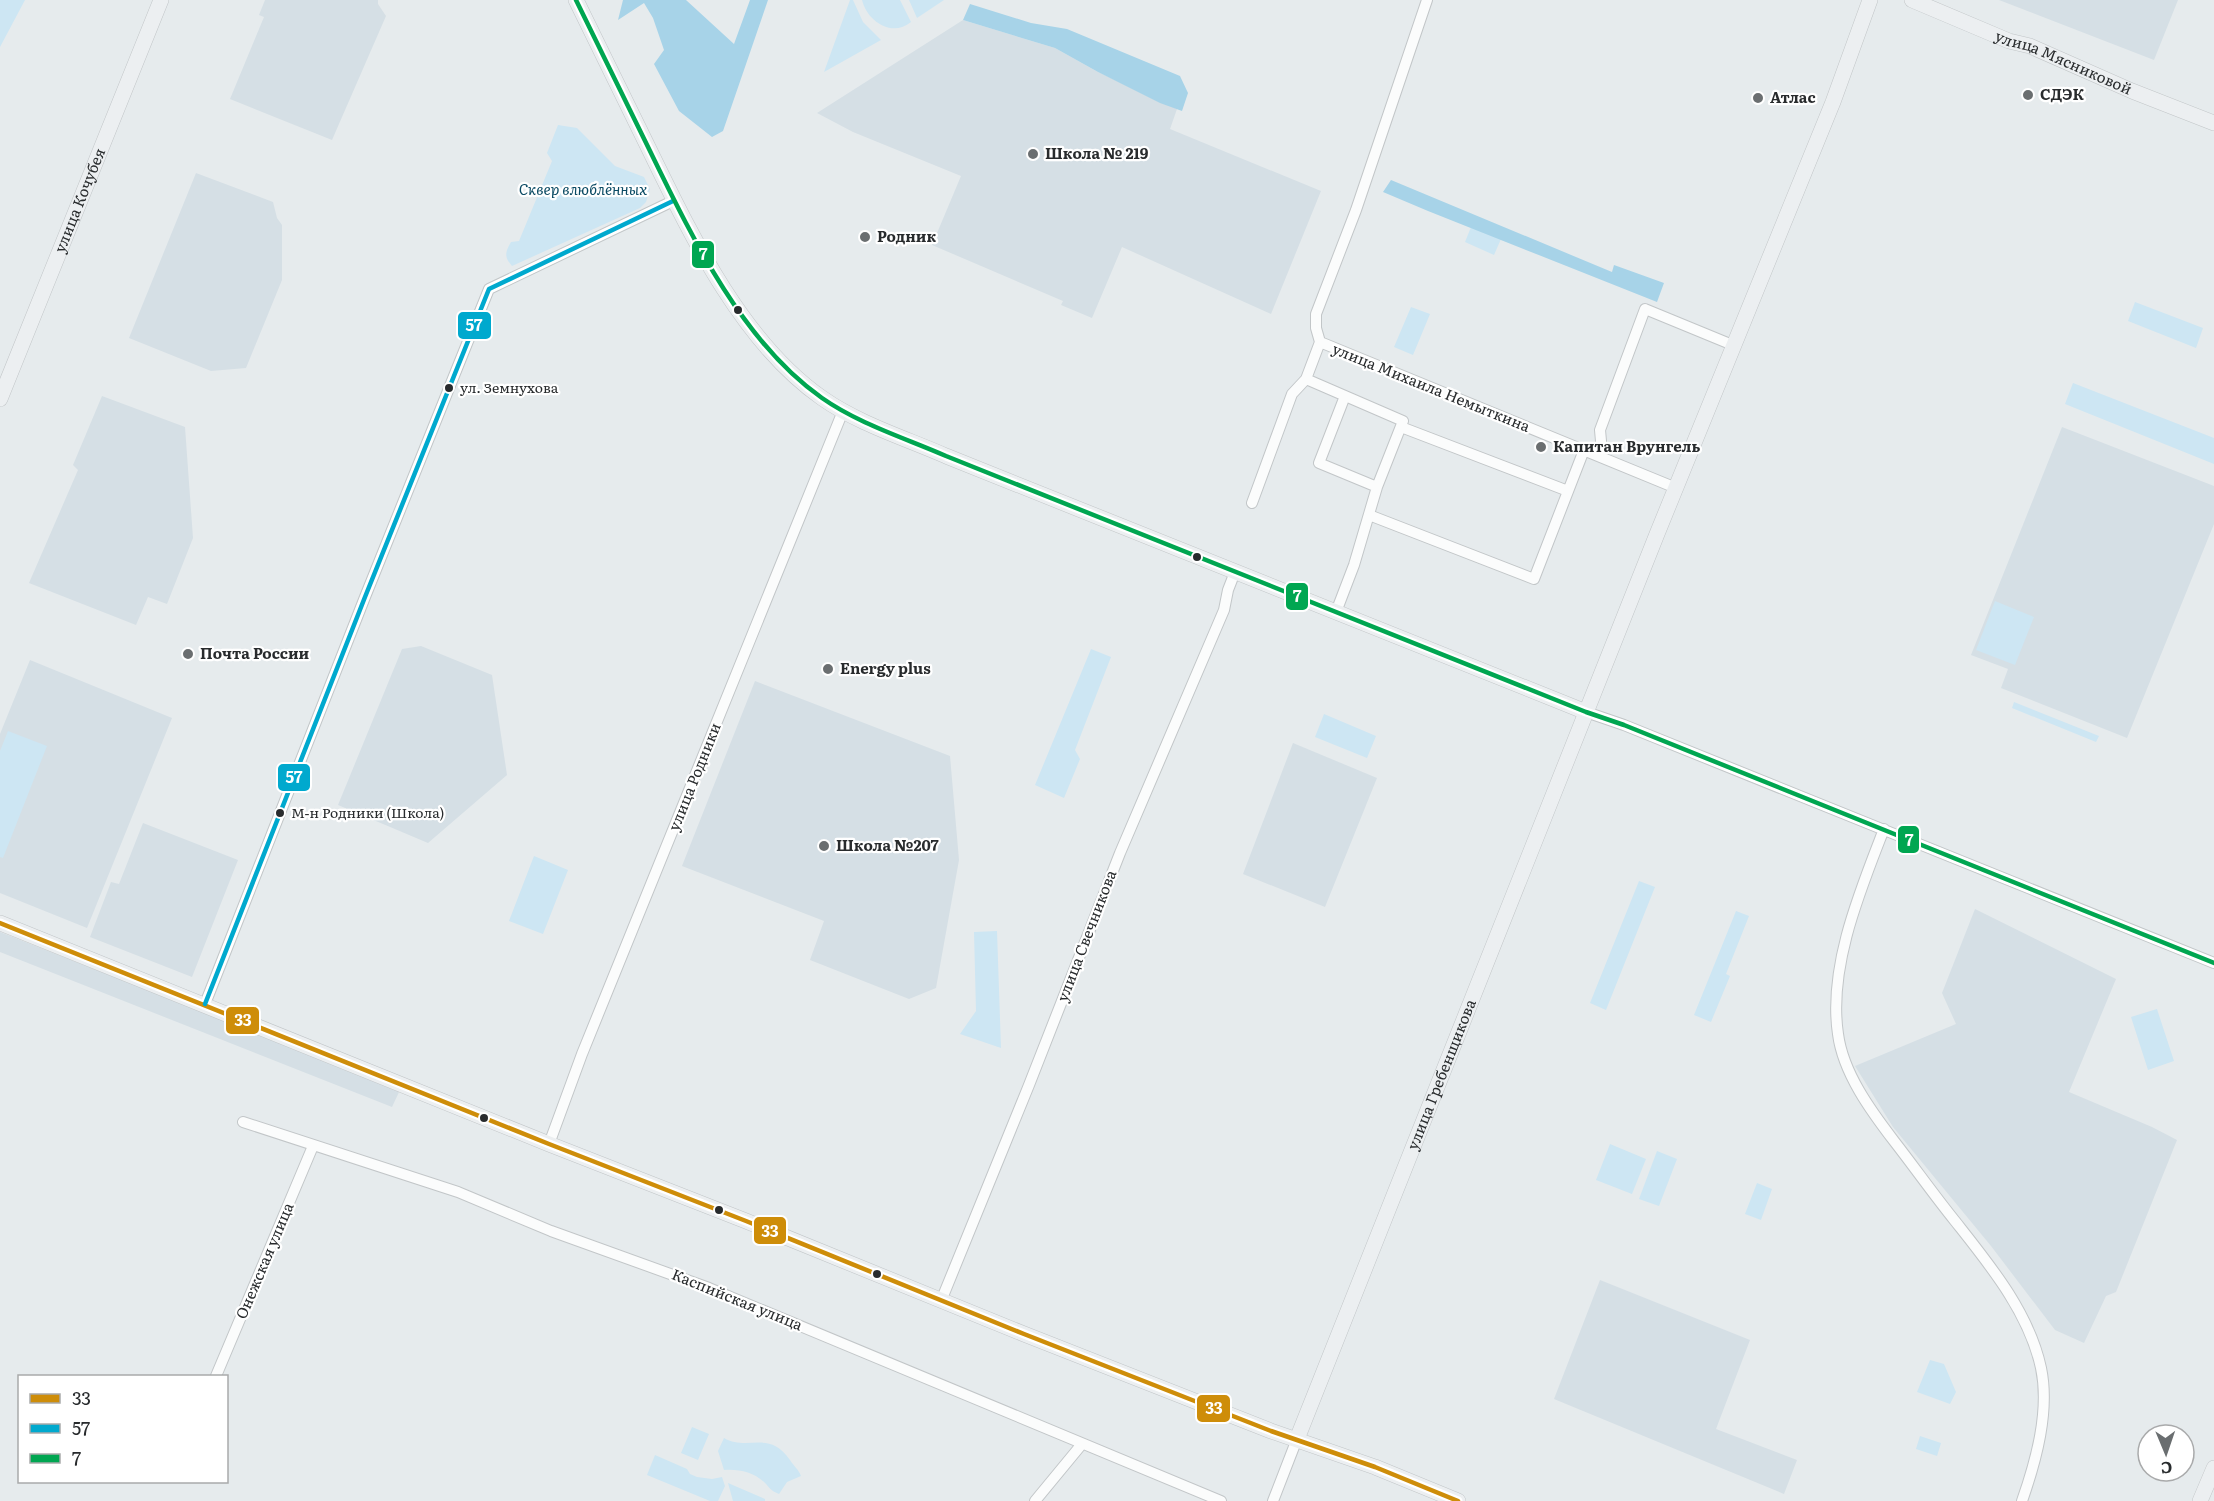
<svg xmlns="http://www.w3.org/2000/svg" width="2214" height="1501" viewBox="0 0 2214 1501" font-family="Literata,serif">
  <rect width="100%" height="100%" fill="#e6ebed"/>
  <!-- built -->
  <path fill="#d5dfe5" d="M265,0H378V4L386,16L332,140L230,99L264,17L259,15Z
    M1999,0H2178L2154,60Z
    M963,20L1055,48L1098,72L1177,109L1170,129L1321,191L1271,314L1122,247L1092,318L1061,305L1063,301L932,245L961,176L853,132L817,113Z
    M196,173L273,202L277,218L282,225V280L246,368L211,371L129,338Z
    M102,396L185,427L193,538L167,604L148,597L136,625L29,583L78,470L73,465Z
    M2062,427L2214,486V524L2127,738L2001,688L2008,669L1971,655Z
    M421,646L492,675L507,775L428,843L338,805L402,649Z
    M30,660L172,718L87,928L0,893V734Z
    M755,681L950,756L959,860L936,988L909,999L810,960L824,921L682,866Z
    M1293,743L1377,778L1325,907L1243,874Z
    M143,823L238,860L192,977L90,937L111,882L119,884Z
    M1975,909L2116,979L2069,1092L2152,1127L2177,1140L2116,1292L2106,1296L2084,1343L2055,1330L1991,1246L1893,1127L1855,1066L1956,1024L1942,993Z
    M0,932L400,1090L392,1107L0,952Z
    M1600,1280L1750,1340L1716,1429L1797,1460L1784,1494L1554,1399Z"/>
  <!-- green -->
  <path fill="#cde6f3" d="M0,0H25L0,47Z
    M850,0H853L863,22L881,40L824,72Z
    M862,0H900L911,22C892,38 867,21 862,0Z
    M909,0H944L917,18Z
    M558,125L577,128L615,166L644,177L650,189L646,202L640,208L512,266C504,257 505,252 511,242L519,241L552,161L547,153Z
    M1471,227L1501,239L1494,255L1465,242Z
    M2135,302L2203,328L2196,348L2128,321Z
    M1411,307L1430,314L1413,355L1394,347Z
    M2073,383L2214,438V464L2065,404Z
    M1995,601L2034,617L2015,665L1976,650Z
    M1091,649L1111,657L1075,750L1080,759L1064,798L1035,785Z
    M2014,702L2099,736L2096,742L2012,708Z
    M1324,714L1376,736L1367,758L1315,737Z
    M8,731L47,746L3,858L0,857V751Z
    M534,856L568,870L543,934L509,921Z
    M1639,881L1655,887L1606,1010L1590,1003Z
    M1736,911L1749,916L1726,974L1730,976L1711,1022L1694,1015Z
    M997,931L1001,1048L960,1034L976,1011L974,932Z
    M2157,1009L2174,1061L2148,1070L2131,1017Z
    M1610,1144L1646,1159L1632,1194L1596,1180Z
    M1657,1151L1677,1159L1659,1206L1639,1199Z
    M1757,1183L1772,1189L1761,1220L1745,1214Z
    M1930,1360L1944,1364L1956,1392L1950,1404L1917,1392Z
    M692,1427L709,1434L698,1460L681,1453Z
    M1920,1436L1941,1443L1937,1456L1916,1449Z
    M724,1438C748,1452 769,1429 790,1460C793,1465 799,1470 801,1476L787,1482L779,1494C771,1491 770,1488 764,1482C753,1472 739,1469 724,1470L718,1451Z
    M655,1455L687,1469L690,1474L697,1477L712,1479L722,1477L725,1486L718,1501H710L647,1475Z
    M728,1483L765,1499V1501H733Z"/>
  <!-- forest -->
  <path fill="#a7d3e8" d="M623,0H686L734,44L750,0H768L723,131L712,137L679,111L654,64L664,50L653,18L644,3L618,20Z
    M970,4L1031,23L1067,29L1180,76L1188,93L1182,111L1160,103L1098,72L1055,48L963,20Z
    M1391,180L1612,272L1614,265L1664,283L1657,302L1428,211L1383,192Z"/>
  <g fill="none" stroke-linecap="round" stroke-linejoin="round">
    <defs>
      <path id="street" d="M1320,342L1676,488
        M1345,396L1319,463L1377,487
        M1401,427L1568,491
        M1602,452L1600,430L1645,309L1735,346
        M1252,503L1292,394L1306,379
        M1369,515L1534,579L1584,450
        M1336,612L1354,565L1377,487L1403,421L1306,379L1320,342L1316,328V314L1356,210L1427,0
        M1586,712L1624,725L2214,963
        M1884,829C1860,891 1828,967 1838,1034C1843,1073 1871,1111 1894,1141C1915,1168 1934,1195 1955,1221C1989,1264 2029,1312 2041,1368C2050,1411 2036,1461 2022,1501
        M205,1004L365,597L489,289L673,201
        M243,1122L458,1192L551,1231L709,1288L1221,1501
        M549,1144L582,1054L843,411
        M941,1301L1029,1085L1120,853L1224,610L1228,590L1235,572
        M216,1376L313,1146
        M1035,1501L1082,1444
        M1273,1501L1297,1439"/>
      <g id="secondary">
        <path d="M576,0C601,50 625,101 650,151C692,237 742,342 822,398C859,424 905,438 946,456L1586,712"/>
        <path id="s1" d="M1912,0L2009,41L2030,46L2132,91L2214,123"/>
        <path id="s2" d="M0,399L161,0"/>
        <path d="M0,923L549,1144L746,1221L1024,1334L1271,1431L1375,1467L1458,1501"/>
        <path id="s3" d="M1297,1439L1657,534L1833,102L1870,0"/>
        <path d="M2200,1501L2214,1468"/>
      </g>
    </defs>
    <!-- street casing -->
    <use href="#street" stroke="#c2c6c8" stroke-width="12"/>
    <!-- secondary casing -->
    <use href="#secondary" stroke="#c2c6c8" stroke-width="16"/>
    <!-- street -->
    <use href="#street" stroke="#fbfcfc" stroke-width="10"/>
    <!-- secondary -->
    <use href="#secondary" stroke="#eceff1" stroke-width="15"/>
    <defs>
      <path id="bus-1" d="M0,923L549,1144L746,1221L1024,1334L1271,1431L1375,1467L1458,1501"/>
      <path id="bus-2" d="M205,1004L365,597L489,289L673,201"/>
      <path id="bus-3" d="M576,0C601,50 625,101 650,151C692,237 742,342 822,398C859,424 905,438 946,456L1586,712L1624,725L2214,963"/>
    </defs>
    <!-- bus-1 casing -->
    <use href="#bus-1" stroke="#fff" stroke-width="9"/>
    <!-- bus-2 casing -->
    <use href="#bus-2" stroke="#fff" stroke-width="9"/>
    <!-- bus-3 casing -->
    <use href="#bus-3" stroke="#fff" stroke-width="9"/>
    <!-- bus-1 -->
    <use href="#bus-1" stroke="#ce8d09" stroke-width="4.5"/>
    <!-- bus-2 -->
    <use href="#bus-2" stroke="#00a9ce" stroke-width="4.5"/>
    <!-- bus-3 -->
    <use href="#bus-3" stroke="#00a651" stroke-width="4.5"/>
  </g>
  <!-- markers -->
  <g fill="#6a6e70" stroke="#fff" stroke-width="2">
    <circle cx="2028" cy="95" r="6"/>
    <circle cx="1758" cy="98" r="6"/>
    <circle cx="1033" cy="154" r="6"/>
    <circle cx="865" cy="237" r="6"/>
    <circle cx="1541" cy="447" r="6"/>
    <circle cx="188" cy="654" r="6"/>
    <circle cx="828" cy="669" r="6"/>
    <circle cx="824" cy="846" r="6"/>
  </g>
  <g fill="#282b2d" stroke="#fff" stroke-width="2">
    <circle cx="738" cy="310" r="5"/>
    <circle cx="449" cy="388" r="5"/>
    <circle cx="1197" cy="557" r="5"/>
    <circle cx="280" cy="813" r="5"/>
    <circle cx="484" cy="1118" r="5"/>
    <circle cx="719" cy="1210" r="5"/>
    <circle cx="877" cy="1274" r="5"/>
  </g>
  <g text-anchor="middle" stroke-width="4.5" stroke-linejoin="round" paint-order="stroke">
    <!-- bus labels -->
    <g font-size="14" fill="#282b2d" stroke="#fff" text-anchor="start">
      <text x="460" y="393">ул. Земнухова</text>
      <text x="291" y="818">М-н Родники (Школа)</text>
    </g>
    <!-- street labels -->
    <g font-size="15" fill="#282b2d" stroke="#fff">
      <text dy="5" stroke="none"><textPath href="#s1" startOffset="164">улица Мясниковой</textPath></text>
      <text dy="5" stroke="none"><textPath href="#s2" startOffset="214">улица Кочубея</textPath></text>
      <text transform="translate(1431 388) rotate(22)" y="5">улица Михаила Немыткина</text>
      <text transform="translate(695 777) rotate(-68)" y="5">улица Родники</text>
      <text transform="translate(1087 936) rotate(-69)" y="5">улица Свечникова</text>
      <text dy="5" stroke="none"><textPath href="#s3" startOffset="392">улица Гребенщикова</textPath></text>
      <text transform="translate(265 1261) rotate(-67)" y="5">Онежская улица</text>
      <text transform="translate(737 1300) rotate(22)" y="5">Каспийская улица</text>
    </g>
    <!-- poi labels -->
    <g font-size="15" font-weight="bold" fill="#282b2d" stroke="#fff" text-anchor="start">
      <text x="2040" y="100">СДЭК</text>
      <text x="1770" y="103">Атлас</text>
      <text x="1045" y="159">Школа № 219</text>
      <text x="877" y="242">Родник</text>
      <text x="1553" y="452">Капитан Врунгель</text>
      <text x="200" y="659">Почта России</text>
      <text x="840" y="674">Energy plus</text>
      <text x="836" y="851">Школа №207</text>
    </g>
    <!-- park labels -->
    <g font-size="15" font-style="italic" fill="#0a4a63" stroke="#fff">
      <text x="583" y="195">Сквер влюблённых</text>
    </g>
  </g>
  <g stroke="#fff" stroke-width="2">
    <rect x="691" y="240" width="24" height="29" rx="6" fill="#00a651"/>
    <rect x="457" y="311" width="35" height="29" rx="6" fill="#00a9ce"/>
    <rect x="1285" y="582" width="24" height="29" rx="6" fill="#00a651"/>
    <rect x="277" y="763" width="34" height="29" rx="6" fill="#00a9ce"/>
    <rect x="1897" y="825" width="23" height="29" rx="6" fill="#00a651"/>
    <rect x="225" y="1006" width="35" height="29" rx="6" fill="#ce8d09"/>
    <rect x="753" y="1216" width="34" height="29" rx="6" fill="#ce8d09"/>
    <rect x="1196" y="1394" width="35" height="29" rx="6" fill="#ce8d09"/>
  </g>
  <g font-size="16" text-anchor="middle" font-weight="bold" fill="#fff">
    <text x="703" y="260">7</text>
    <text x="474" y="331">57</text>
    <text x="1297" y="602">7</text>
    <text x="294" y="783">57</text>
    <text x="1909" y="846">7</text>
    <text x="243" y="1026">33</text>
    <text x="770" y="1237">33</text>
    <text x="1214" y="1414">33</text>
  </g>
  <!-- legend -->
  <rect x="18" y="1375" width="210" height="108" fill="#ffffff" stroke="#a9aaab" stroke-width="1.5"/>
  <rect x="30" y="1394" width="30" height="9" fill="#ce8d09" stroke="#a9aaab" stroke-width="1.5"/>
  <text x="72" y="1405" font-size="18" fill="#282b2d">33</text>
  <rect x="30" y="1424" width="30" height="9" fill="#00a9ce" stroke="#a9aaab" stroke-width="1.5"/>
  <text x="72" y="1435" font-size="18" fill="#282b2d">57</text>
  <rect x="30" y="1454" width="30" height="9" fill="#00a651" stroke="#a9aaab" stroke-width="1.5"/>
  <text x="72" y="1465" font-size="18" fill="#282b2d">7</text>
  <!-- north arrow -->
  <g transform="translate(2166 1453) rotate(178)"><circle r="28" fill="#ffffff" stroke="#a9aaab" stroke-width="1.5"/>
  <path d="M0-4.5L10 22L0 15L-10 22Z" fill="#6a6e70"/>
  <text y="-9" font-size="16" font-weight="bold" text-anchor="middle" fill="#282b2d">С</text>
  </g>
</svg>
